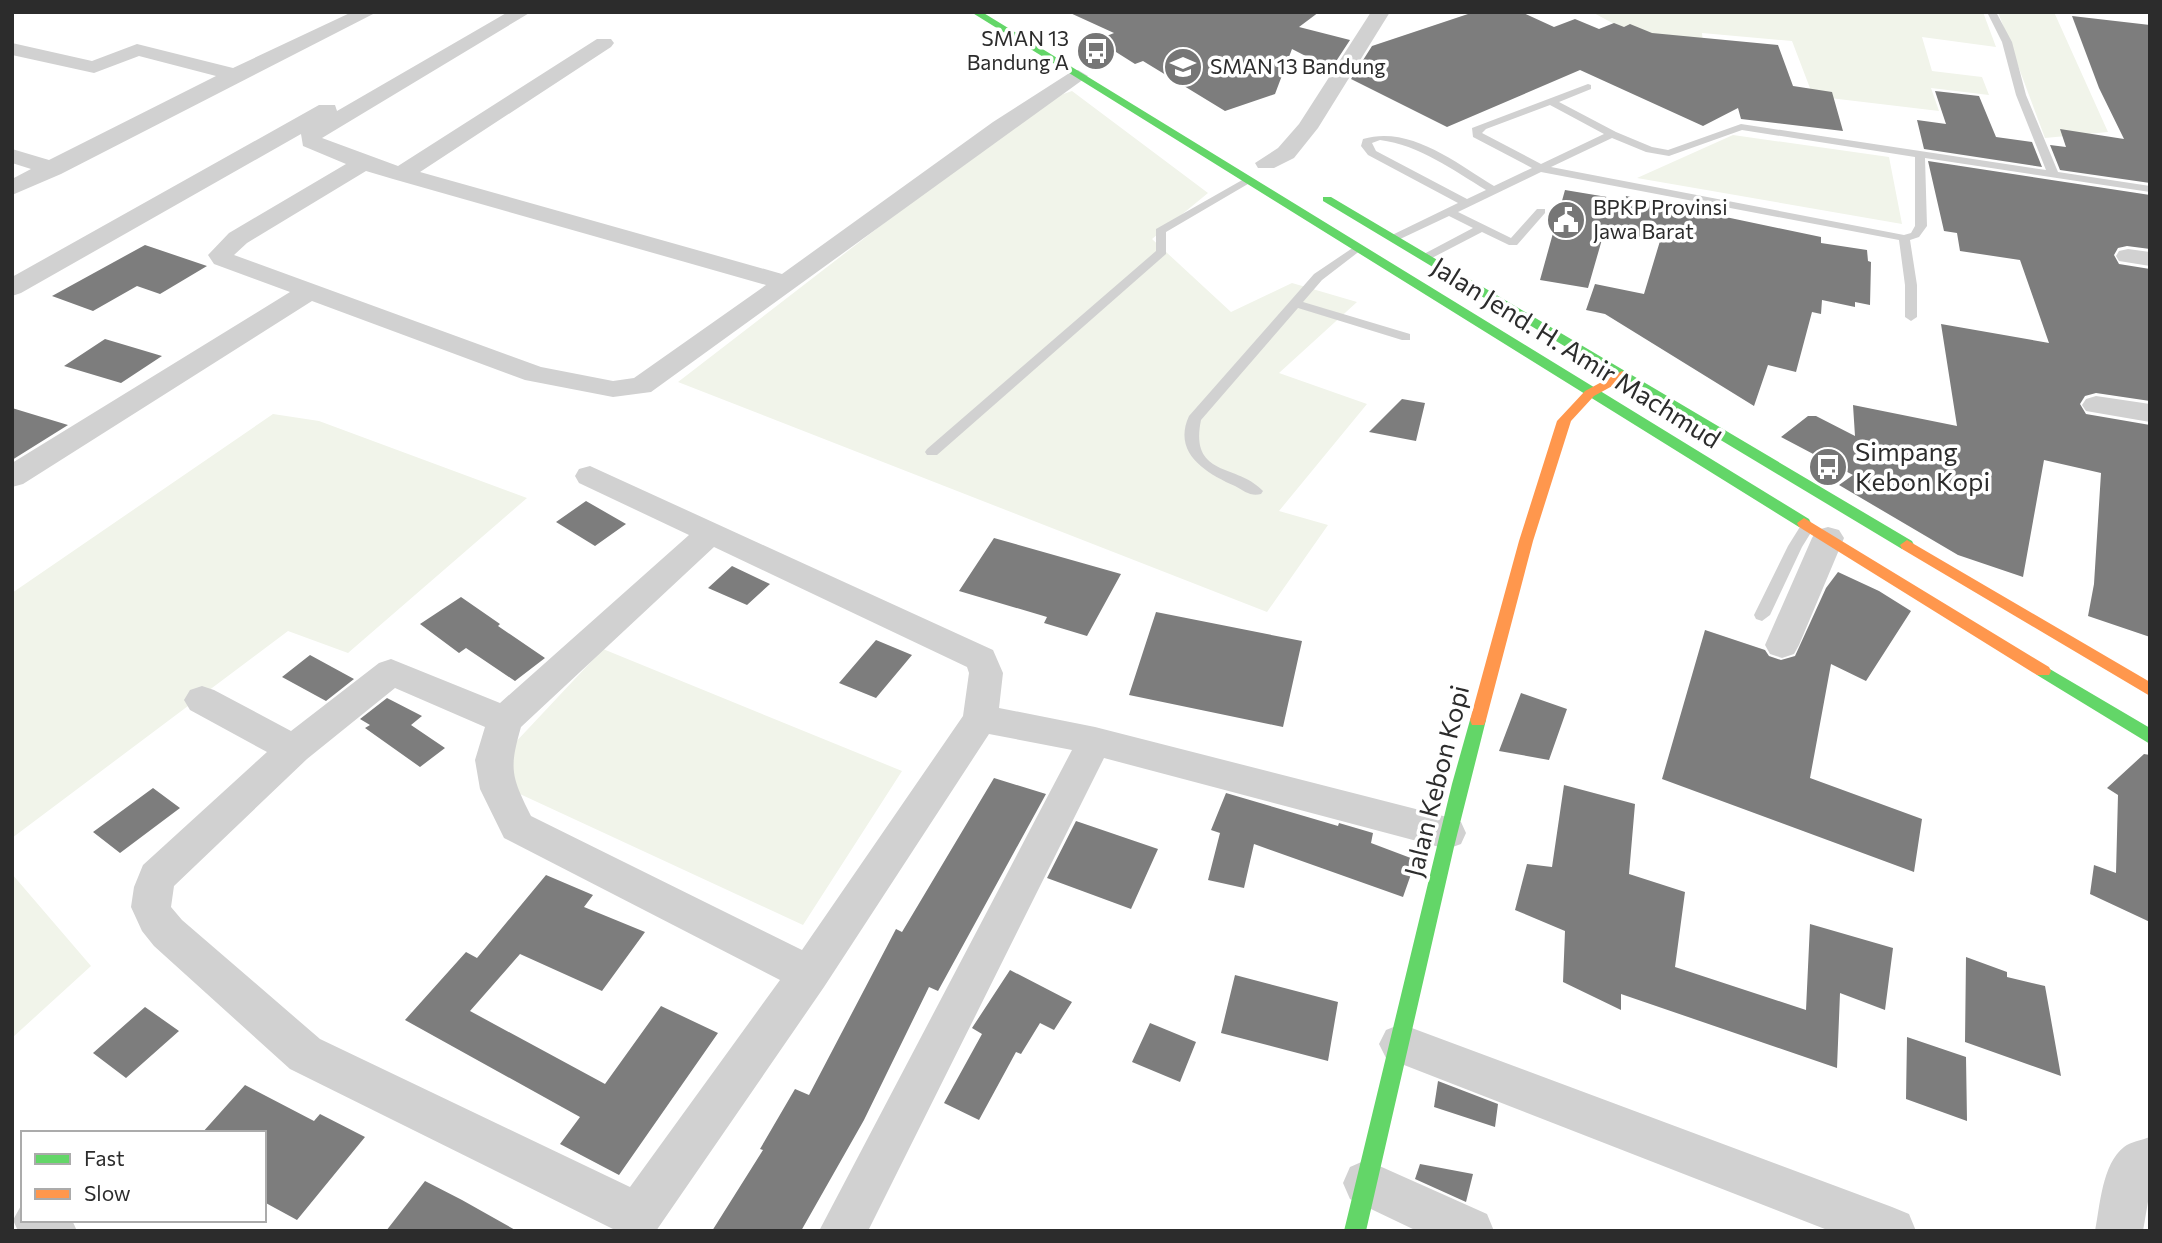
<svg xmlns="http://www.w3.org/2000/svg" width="2162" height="1243" viewBox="0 0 2162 1243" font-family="Commissioner,sans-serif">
  <rect width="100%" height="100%" fill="#fff"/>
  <!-- green -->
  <path fill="#f1f4ea" d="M1592,12H1983L1996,47L1922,37L1932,71L1982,77L1989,95L1931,88L1939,111L1813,96L1792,41L1702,33L1704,55L1664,51Z
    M1998,12H2054L2108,132L2045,138Z
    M1072,91L1208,193L1152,239L1231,312L1292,283L1357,302L1279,373L1367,404L1279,511L1328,525L1267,612L678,382L1041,102Z
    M1733,135L1889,157L1902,224L1637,178Z
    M273,414L319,421L527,498L348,653L288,631L12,838V593Z
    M603,649L902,771L803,925L483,777Z
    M12,874L91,966L12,1038Z"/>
  <!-- building -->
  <path fill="#7d7d7d" d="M1068,12H1319L1299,27L1350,40L1331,69L1292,49L1275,94L1225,111L1143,61L1135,64L1097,40L1114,33Z
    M1474,12H1521L1554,27L1575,19L1599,29L1614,23L1624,27L1630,24L1652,33L1778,45L1793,86L1832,92L1843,131L1741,119L1738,108L1703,126L1580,70L1447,127L1351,79L1372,46Z
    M2072,16L2150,25V183L2060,170L2050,145L2066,147L2060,129L2124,139L2099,88Z
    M1935,91L1979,96L1996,137L2032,142L2042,167L1924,149L1917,120L1946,124Z
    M1928,161L2150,195V249L2127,246L2118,248L2114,255L2119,264L2150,269V401L2096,393L2085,396L2080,404L2086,414L2150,425V637L2088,616L2094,584L2101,473L2044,460L2023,577L1958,555L1839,485L1853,475L1781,437L1808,416H1816L1855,436L1853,405L1957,426L1941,324L2049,343L2020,260L1960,251L1957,233L1944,231Z
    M1565,190L1625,200L1626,196L1821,237V243L1867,250L1868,261L1871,262L1870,305L1855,302V307L1822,300L1821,314L1812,312L1796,372L1768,365L1754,406L1605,314L1586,310L1595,284L1644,294L1660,241L1605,229L1588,288L1540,280Z
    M145,245L207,266L160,294L137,286L93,311L52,296Z
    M105,339L162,356L121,383L64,366Z
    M1402,399L1425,403L1416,441L1369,432Z
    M12,408L68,425L12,460Z
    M586,501L626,524L595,546L556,522Z
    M994,538L1121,574L1087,636L1044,623L1047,617L959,591Z
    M732,566L770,584L747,605L708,588Z
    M1838,572L1879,591L1911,611L1866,681L1831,664L1810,778L1922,819L1914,872L1662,779L1705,630L1765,650L1769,656L1781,660L1795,656L1826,588Z
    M461,597L500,624L498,626L545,658L515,681L466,648L459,653L420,624Z
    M1156,612L1302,641L1283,727L1129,695Z
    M876,640L912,655L876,698L839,683Z
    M310,655L354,679L326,701L282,677Z
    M1521,693L1567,709L1549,760L1499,751Z
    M387,698L422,716L411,725L445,748L420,767L365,728L370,725L360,719Z
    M2144,754L2150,755V922L2090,894L2094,865L2116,873L2118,795L2107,788Z
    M994,778L1046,794L938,991L929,987L864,1120L801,1231H712L763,1150L760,1149L795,1089L809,1095L896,929L902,932Z
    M1564,785L1635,804L1629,874L1685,892L1675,967L1806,1010L1810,924L1893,948L1885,1010L1840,993L1837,1068L1621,994V1010L1563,982L1565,931L1515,910L1527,864L1552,867Z
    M153,788L180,808L120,853L93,832Z
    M1226,793L1338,826L1339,823L1373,833L1371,843L1416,860L1403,897L1254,844L1244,888L1208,880L1220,833L1211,830Z
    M1076,821L1158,849L1131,909L1047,878Z
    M546,875L593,895L584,907L645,932L602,991L520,954L470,1011L605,1084L661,1006L718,1033L619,1175L560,1144L580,1117L405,1020L466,952L477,958Z
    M1966,957L2007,972V977L2045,986L2061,1076L1965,1042Z
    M1010,970L1072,1002L1054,1030L1040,1023L1021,1054L1016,1052L979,1120L944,1103L982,1034L972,1028Z
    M1235,975L1338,1002L1328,1061L1221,1033Z
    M145,1007L179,1031L126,1078L93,1053Z
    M1150,1023L1196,1042L1180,1082L1132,1062Z
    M1907,1037L1966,1057L1967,1121L1906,1099Z
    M1438,1081L1498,1104L1495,1127L1434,1107Z
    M245,1085L314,1121L320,1114L365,1137L297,1220L264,1202V1133H202Z
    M1420,1164L1473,1174L1466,1202L1415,1179Z
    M425,1181L462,1200L517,1231H386Z"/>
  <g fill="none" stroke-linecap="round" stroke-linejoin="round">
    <!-- lane -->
    <path fill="#d1d1d1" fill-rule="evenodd" d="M1987,12H1996L2012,42L2026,95L2058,172L2150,186V192L1925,158L1927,226L1919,237L1910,240L1917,285V317L1911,321L1905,317V285L1899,240L1541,172L1458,212L1511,238L1537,209H1545V213L1517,245H1509L1482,232L1430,259H1422V255L1473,228L1449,216L1398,240H1390V236L1458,203L1368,155L1361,146L1363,139C1410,125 1456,163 1494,186L1532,168L1473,137L1472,128L1588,84L1591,85V89L1559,102L1616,132L1652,147L1668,150L1741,124L2046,170L2016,95L2002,42ZM1550,105L1604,134L1541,164L1482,133L1486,129ZM1742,130L1915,157V226L1911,233L1904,235L1551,167L1612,138L1646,152L1669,156ZM1380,140C1419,145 1453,170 1486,190L1467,199L1376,151L1372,143Z
      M1244,179L1253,181L1166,232V254L937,455H927L925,452L927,449L1156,251V229Z
      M1357,245L1363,248L1361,250L1322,280L1303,302L1410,334V340H1402L1298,308L1201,420C1189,478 1238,463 1263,491L1261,494C1251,497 1244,491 1235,486C1206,473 1172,453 1189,416L1314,274Z
      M1808,521L1815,526L1802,547L1770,615L1762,621L1756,619L1754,615L1788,546L1803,522Z"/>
    <!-- street -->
    <path fill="#d1d1d1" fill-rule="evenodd" d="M352,12H377L61,174L12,195V179L31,169L12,163V149L49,160L216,76L139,56L94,73L12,55V43L92,61L137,44L233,68Z
      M508,12H531L322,138L398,166L597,39H611L614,43L611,47L420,172L782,274L993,122L1071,72L1078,70L1088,76L651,392L613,397L525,380L312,301L23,484L12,487V463L290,292L214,264L208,255L229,233L346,164L303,146L301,134L21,293L12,296V277L319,105H335L337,111ZM366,171L393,179L766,285L634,378L613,381L541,367L234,255L247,243Z
      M1371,12H1390L1318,128L1294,158L1274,168H1258L1255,163L1278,148L1299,124Z
      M2128,249L2150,252V266L2119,261L2116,256L2119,251Z
      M2096,396L2150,404V422L2086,411L2082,405L2086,399Z
      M590,466L993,650L1003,673L999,708L1095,727L1447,817L1461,822L1466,833L1461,844L1447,849L1104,758L868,1231H819L1072,750L989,734L824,987L656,1231H617L290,1069L154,946L142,931L131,907L134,887L143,865L267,752L190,710L184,700L190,690L202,686L214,690L291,731L379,663L391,659L500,703L689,535L579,483L575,476L579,469ZM714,547L967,667L969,673L963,716L802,950L531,816C511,776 509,769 521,727ZM395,688L485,727L475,760L480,789L504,838L780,980L630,1187L320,1039L182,920L171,907L174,886L307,759Z
      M1828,527L1839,530L1844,538L1799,645L1794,654L1782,658L1770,654L1765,645L1812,538L1817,530Z
      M1401,1024L1892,1207L1909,1214L1916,1231H1830L1386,1058L1379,1044L1386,1030Z
      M2150,1137V1190L2143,1231H2095C2100,1206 2102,1164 2124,1147C2130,1142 2142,1140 2150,1137Z
      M1366,1160L1487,1214L1494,1231H1417L1350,1199L1343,1183L1350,1167Z
      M23,1202V1220H72L77,1231H18L13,1220Z"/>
    <!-- fast -->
    <path fill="#63d668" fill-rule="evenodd" d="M971,12H982L1809,519L1811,523L1809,527H1799Z
      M1323,197H1331L1912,541L1914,545L1912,549H1902L1323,201Z
      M2043,665L2150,728V744L2037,675L2035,671L2037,667Z
      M1478,713L1484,715L1486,720L1454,847L1366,1231H1344L1452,784L1470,720L1472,715Z"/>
    <!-- slow -->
    <path fill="#ff974d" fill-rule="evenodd" d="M1622,371L1629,375L1627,378L1594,396L1571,421L1533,541L1486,720L1484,725H1472L1470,720L1519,541L1557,421L1585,391Z
      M1804,518L2049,667L2051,671L2049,675H2037L1799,527L1797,523Z
      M1907,540L2150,682V696L1902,549L1900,545Z"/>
  </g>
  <!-- icons -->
  <defs>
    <symbol id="bus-disc" viewBox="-11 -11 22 22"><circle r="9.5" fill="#767676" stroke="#fff"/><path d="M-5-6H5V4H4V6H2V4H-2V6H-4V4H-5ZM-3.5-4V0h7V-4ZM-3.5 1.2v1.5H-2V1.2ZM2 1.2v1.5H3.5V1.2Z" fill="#fff"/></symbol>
    <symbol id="school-disc" viewBox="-11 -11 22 22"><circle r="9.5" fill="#767676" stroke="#fff"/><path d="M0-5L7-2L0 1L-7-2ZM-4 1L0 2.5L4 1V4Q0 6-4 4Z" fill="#fff"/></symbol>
    <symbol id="civic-disc" viewBox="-11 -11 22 22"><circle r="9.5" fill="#767676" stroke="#fff"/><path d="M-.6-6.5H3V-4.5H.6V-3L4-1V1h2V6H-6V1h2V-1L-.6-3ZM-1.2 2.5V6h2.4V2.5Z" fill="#fff"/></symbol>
  </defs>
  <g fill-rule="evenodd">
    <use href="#bus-disc" x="1074" y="29" width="44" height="44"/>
    <use href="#school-disc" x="1161" y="45" width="44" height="44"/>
    <use href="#civic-disc" x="1544" y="198" width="44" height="44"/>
    <use href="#bus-disc" x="1806" y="445" width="44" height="44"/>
  </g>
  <g text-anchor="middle" stroke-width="7" stroke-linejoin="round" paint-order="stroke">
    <!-- far-poi labels -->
    <g font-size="21" fill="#2c2c2c" stroke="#fff" text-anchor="start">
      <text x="1069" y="46" text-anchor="end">SMAN 13<tspan x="1069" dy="24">Bandung A</tspan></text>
      <text x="1210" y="74">SMAN 13 Bandung</text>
      <text x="1593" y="215">BPKP Provinsi<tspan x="1593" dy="24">Jawa Barat</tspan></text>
    </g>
    <!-- street labels -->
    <g font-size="26" fill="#2c2c2c" stroke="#fff">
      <text transform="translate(1576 353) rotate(32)" y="9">Jalan Jend. H. Amir Machmud</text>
      <text transform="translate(1437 781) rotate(-76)" y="9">Jalan Kebon Kopi</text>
    </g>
    <!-- poi labels -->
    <g font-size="26" fill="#2c2c2c" stroke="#fff" text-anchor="start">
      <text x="1855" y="461">Simpang<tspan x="1855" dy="30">Kebon Kopi</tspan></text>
    </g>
  </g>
  <!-- border -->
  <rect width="2162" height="1243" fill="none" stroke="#2c2c2c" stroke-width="28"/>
  <!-- legend -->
  <rect x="21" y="1131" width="245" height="91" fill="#ffffff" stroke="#ababab" stroke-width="2"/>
  <rect x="35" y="1154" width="35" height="10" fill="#63d668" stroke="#ababab" stroke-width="2"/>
  <text x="84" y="1166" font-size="21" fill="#2c2c2c">Fast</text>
  <rect x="35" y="1189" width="35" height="10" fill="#ff974d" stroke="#ababab" stroke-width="2"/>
  <text x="84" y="1201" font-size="21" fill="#2c2c2c">Slow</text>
</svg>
